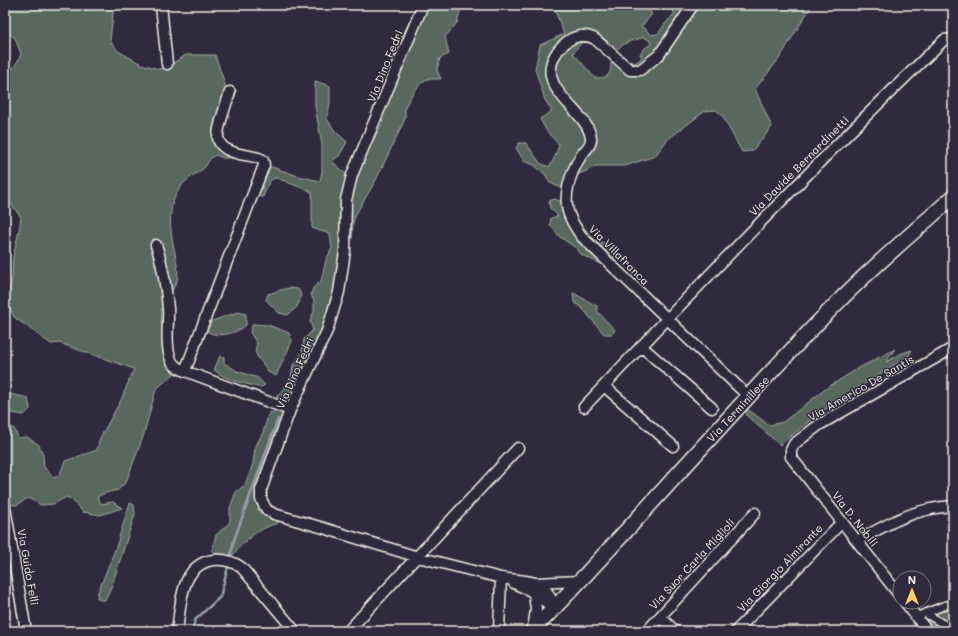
<svg xmlns="http://www.w3.org/2000/svg" width="958" height="636" viewBox="0 0 958 636" font-family="Mali,sans-serif">
  <rect width="100%" height="100%" fill="#2f2a3d"/>
  <filter id="ink" filterUnits="userSpaceOnUse"><feTurbulence type="fractalNoise" baseFrequency=".025" numOctaves="2"/><feDisplacementMap in="SourceGraphic" scale="8" xChannelSelector="R" yChannelSelector="G"/><feConvolveMatrix kernelMatrix="1 2 1 2 8 2 1 2 1" color-interpolation-filters="sRGB"/></filter>
  <g filter="url(#ink)">
    <!-- green -->
    <path fill="#59685f" stroke="#a6aca4" fill-rule="evenodd" d="M5,5H114L110,41L118,51L141,64L159,69L170,65L186,55H215L227,90L216,134L233,158H223L216,155C207,159 209,163 204,168C196,174 188,178 182,185C164,209 171,232 176,259C177,266 179,274 177,281C176,285 172,290 170,294L156,241H151L157,260L170,364L175,373L156,389L143,437L126,482L118,490L105,493L97,497L101,504L113,502L122,508L100,515L83,512L72,500L66,497L54,504L41,505L28,498L17,505L5,504V453L6,448H5V421L15,430L18,438L27,437L39,445L43,455L44,467L54,478L60,474L65,461L97,450L100,438L121,400L134,369L59,343L51,344L14,317L7,302L8,293L12,278L13,257L19,231L21,217L5,197V78L18,61L21,54L15,38L5,31Z
      M418,5H462L457,23L445,37L449,54L440,58L437,70L441,79H427L422,82L412,94L405,107V119L376,180L357,212L353,222L352,238L343,263L339,308L292,405L278,402L277,396L285,387L291,377L293,365L302,353L304,339L313,330L310,321L314,311V301L311,295L313,288L321,281L326,260L332,248L330,234L312,228V192L277,178L272,179L268,184L263,197L250,195V183L255,176L257,167H272L298,176L320,181L322,172V145L315,106V81L330,86V103L327,119L335,131L347,142L339,156L332,161L352,180L383,122L378,102L398,44Z
      M553,5H632L633,6L634,5H645L652,14L641,27L645,29L651,35L658,34L665,24L674,14L673,6L662,5H812L779,59L755,89L772,127L752,151L742,152L722,115L716,110L705,111L667,140L655,156L625,166H597L577,175L566,187L561,188L550,183L545,174L534,165L524,161L516,148L519,143H526L540,163L549,167L555,157L559,145L546,130L540,119L552,111L545,100L535,69L540,45L564,34ZM644,37L649,40L651,44L645,48L640,54L642,58L635,63L621,59L611,60C611,72 611,79 595,78L573,53L582,42L592,43L614,51C619,48 622,45 626,43C631,40 638,40 644,37Z
      M555,199L563,203L594,239L615,248L614,261L599,263L582,255L576,248L560,237L550,225L551,218L558,216L550,208L549,201Z
      M288,288L298,289L301,295L297,307L288,315L279,313L266,300L268,294Z
      M573,293L597,306V311L615,330L612,334H604L582,308L574,302Z
      M238,312L246,314V325C237,333 218,339 207,331L212,321Z
      M253,324L268,325L289,333L292,341L276,376L268,372C264,362 251,356 257,344L250,332Z
      M895,349L886,362L902,353L912,350L908,356L818,414L780,445L747,416L746,408L769,425L783,422L828,387L859,368Z
      M220,356L224,357V363L237,371L258,378L265,385L261,387H258C243,383 226,380 214,370Z
      M5,394H10L28,398L30,409L24,415L5,412Z
      M282,411L283,417L258,510L264,516L277,520L278,523C257,529 245,540 232,556L220,557L212,551L216,535L230,522V508L236,492L245,485L253,464L255,448L263,432L269,413Z
      M130,503L134,505L135,514L112,585L105,600H100L97,598L98,592L115,550Z
      M953,603V631H935L923,616Z"/>
    <g fill="none" stroke-linecap="round" stroke-linejoin="round">
      <!-- stream -->
      <path stroke="#959da9" stroke-width="2.5" d="M230,558L234,540L278,419
        M192,631L195,620L220,597L229,563"/>
      <defs>
        <path id="pedestrian" d="M925,613L953,630
          M916,617L943,606L953,603"/>
        <path id="minor" d="M161,5L167,64
          M423,5L352,175L346,200L345,251L339,292L327,331L290,410L261,490V499L264,505L267,510L274,514L320,527L418,557L501,578C516,581 538,578 548,593C551,598 552,604 554,608
          M693,5L659,55L640,70H630C621,62 612,54 603,46C600,44 597,40 593,38C586,35 580,35 573,38C565,42 558,49 554,57C537,91 588,111 591,138C592,145 585,150 581,156C570,173 561,200 571,219C574,226 578,231 582,237L749,397
          M156,245C163,265 166,287 168,308C169,324 165,342 170,357C172,365 178,368 185,371L290,410
          M641,346L712,408
          M185,371L264,165L263,160C255,155 242,156 233,152C226,150 219,145 218,138C217,128 227,102 230,92
          M604,386L673,446
          M584,407C701,282 820,159 944,40L953,39
          M5,507L26,631
          M857,541C889,523 915,508 953,506
          M514,583L529,590L554,608
          M536,583L579,581
          M900,596L791,457V450L794,444L819,425L953,348
          M905,602L927,631
          M660,617L675,631
          M533,630L536,609L534,595
          M177,631C181,605 180,565 213,560C224,559 233,561 242,568L295,631
          M348,631L518,448
          M499,631L501,578
          M647,631L755,513
          M736,631L842,522"/>
        <path id="secondary" d="M532,631C639,522 735,405 843,297C878,262 916,230 953,197"/>
      </defs>
      <!-- pedestrian casing -->
      <use href="#pedestrian" stroke="#f4f1e8" stroke-width="10"/>
      <!-- minor casing -->
      <use href="#minor" stroke="#f4f1e8" stroke-width="13"/>
      <!-- secondary casing -->
      <use href="#secondary" stroke="#f4f1e8" stroke-width="17"/>
      <!-- pedestrian -->
      <use href="#pedestrian" stroke="#2f2a3d" stroke-width="7"/>
      <!-- minor -->
      <use href="#minor" stroke="#2f2a3d" stroke-width="10"/>
      <!-- secondary -->
      <use href="#secondary" stroke="#2f2a3d" stroke-width="14"/>
    </g>
  </g>
  <g text-anchor="middle" stroke-width="3" stroke-linejoin="round" paint-order="stroke">
    <!-- street labels -->
    <g font-size="11" fill="#f4f1e8" stroke="#2f2a3d">
      <text transform="translate(385 66) rotate(-68)" y="4">Via Dino Fedri</text>
      <text transform="translate(799 166) rotate(-45)" y="4">Via Davide Bernardinetti</text>
      <text transform="translate(619 255) rotate(45)" y="4">Via Villafranca</text>
      <text transform="translate(295 373) rotate(-66)" y="4">Via Dino Fedri</text>
      <text transform="translate(861 388) rotate(-30)" y="4">Via Americo De Santis</text>
      <text transform="translate(738 409) rotate(-47)" y="4">Via Terminillese</text>
      <text transform="translate(855 519) rotate(52)" y="4">Via D. Nobili</text>
      <text transform="translate(692 564) rotate(-47)" y="4">Via Suor Carla Miglioli</text>
      <text transform="translate(28 567) rotate(80)" y="4">Via Guido Felli</text>
      <text transform="translate(780 568) rotate(-46)" y="4">Via Giorgio Almirante</text>
    </g>
  </g>
  <!-- margin -->
  <rect width="958" height="636" fill="none" stroke="#2f2a3d" stroke-width="20"/>
  <rect x="10" y="10" width="938" height="616" fill="none" stroke="#f4f1e8" stroke-width="1.5" filter="url(#ink)"/>
  <!-- north arrow -->
  <g transform="translate(912 590)"><circle r="19" fill="#2f2a3d" stroke="#7e7a81"/>
  <path d="M0-3L7 15L0 10L-7 15Z" fill="#ffd166"/>
  <text y="-6" font-size="11" font-weight="bold" text-anchor="middle" fill="#f4f1e8">N</text>
  </g>
</svg>
